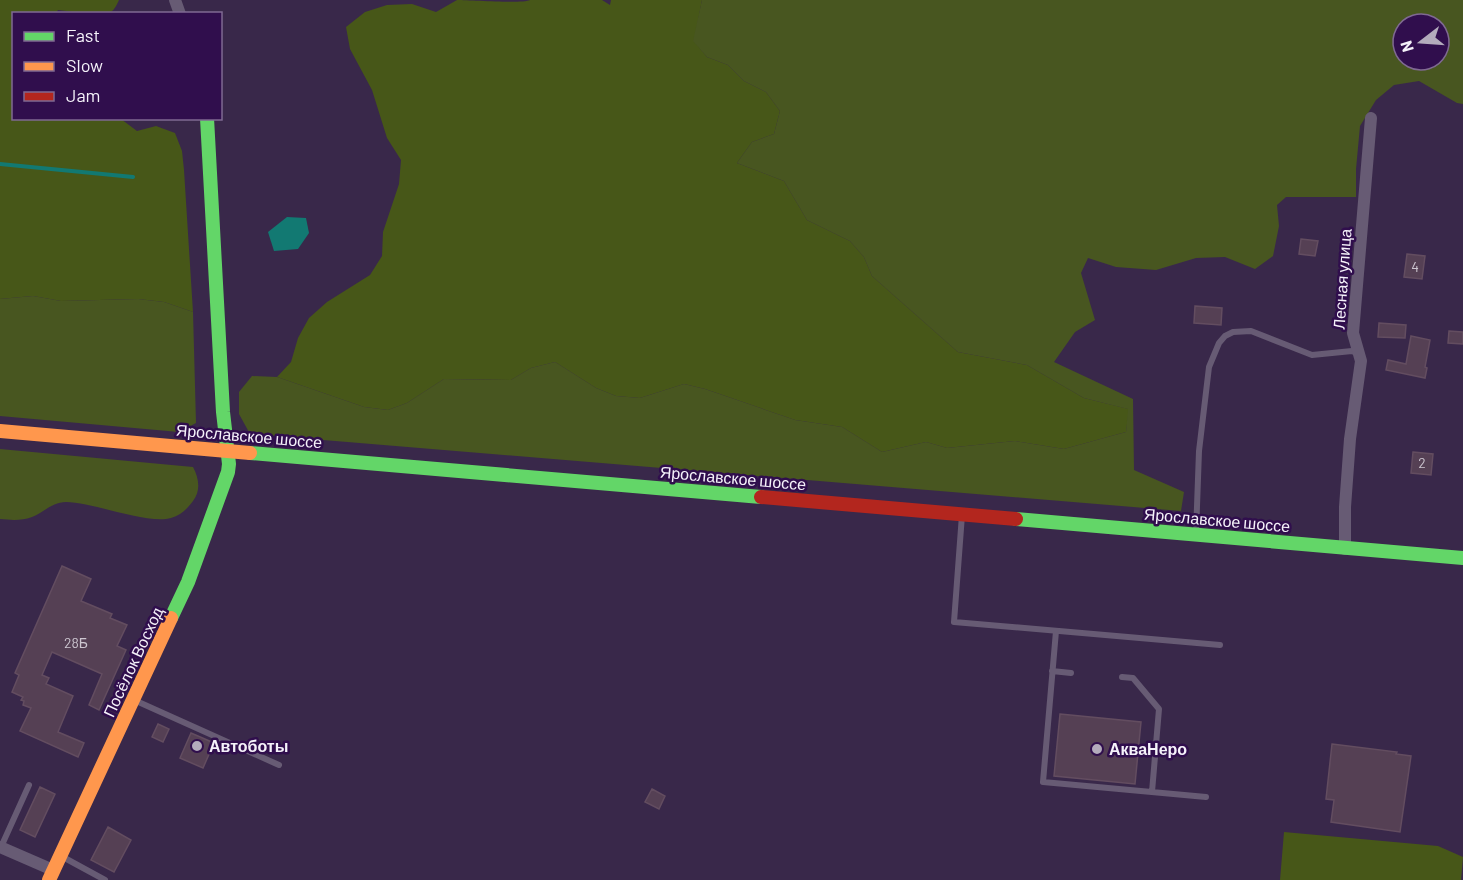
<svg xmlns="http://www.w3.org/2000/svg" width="1463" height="880" viewBox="0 0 1463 880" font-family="Barlow,sans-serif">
  <rect width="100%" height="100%" fill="#39284a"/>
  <!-- green -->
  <path fill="#475718" d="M0,0H119C117,4 115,9 111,12C101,18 71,11 58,10L56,13L14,14V118L121,119L137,131L156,126L175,133L182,151L184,170L193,312L164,302L138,299L61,301L33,296L0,299Z
    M457,0C471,0 522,4 530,0H602L610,5L611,0H702L694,41L707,57L728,65L744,81L766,92L780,111L774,134L752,142L737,163L784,181L807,220L850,241L864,257L872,276L958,352L1027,365L1084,398L1129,409L1126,432L1064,449L1015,441L947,448L926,442L882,452L842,427L795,420L705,389L684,384L640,398L616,396L596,388L555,362L531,368L511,380L444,379L407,403L388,410L364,407L277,377L291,362L298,338L309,318L327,302L370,275L382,256L383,232L399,184L401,160L387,138L372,90L350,49L346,27L365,12L387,5L412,4L436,12Z
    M1284,832L1438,846L1463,857L1461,880H1280Z"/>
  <!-- forest -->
  <path fill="#485620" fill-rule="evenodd" d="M702,0H1463V104L1457,103L1419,81L1394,85L1376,100L1360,126L1356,169V197H1286L1277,205L1279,226L1273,256L1255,269L1225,257L1196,258L1156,270L1116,267L1088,258L1081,273L1095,320L1075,332L1054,362L1133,399L1134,470L1184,492L1181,511L250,434L239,414V392L252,376L277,377L364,407L388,410L407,403L444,379L511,380L531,368L555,362L596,388L616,396L640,398L684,384L705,389L795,420L842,427L882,452L926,442L947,448L1015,441L1064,449L1126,432L1128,409L1084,398L1027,365L958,352L872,276L864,257L850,241L807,220L784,181L737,163L752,142L774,134L780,111L766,92L744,81L728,65L707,57L693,41ZM1403,24H1439V60H1403Z
    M33,296L61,301L138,299L164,302L193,312L196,423L179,432L0,416V299Z
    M0,449L193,467C199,478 201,491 193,501C187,509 181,515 171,518C148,525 93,502 66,502C52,502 43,513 32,517C21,521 11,520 0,519Z"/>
  <!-- water -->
  <path fill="#127972" d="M287,217L306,218L309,233L298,249L274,251L268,232Z"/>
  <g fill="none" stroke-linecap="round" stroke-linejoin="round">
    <!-- stream -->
    <path stroke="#127972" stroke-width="4" d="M0,164L133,177"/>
  </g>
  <!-- building -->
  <path fill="#554054" stroke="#634d60" stroke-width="1.5" d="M1301,239L1318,241L1315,256L1299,254Z
    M1407,254L1425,256L1422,279L1404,277Z
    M1195,306L1222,308L1221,325L1194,323Z
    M1379,323L1406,325L1405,338L1378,337Z
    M1449,331L1463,332V344L1448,343Z
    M1411,336L1430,340L1425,367L1427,368L1425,378L1386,370L1388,360L1406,364Z
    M1413,452L1433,454L1431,475L1411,473Z
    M62,566L91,579L81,601L112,614L110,618L127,625L117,646L126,650L99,710L89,705L102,674L52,652L42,675L49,678L46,684L73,696L58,732L84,743L78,757L20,731L31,708L23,705L24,701L21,700L23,697L12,692L19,675L15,673Z
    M1060,714L1141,722L1135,784L1054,776Z
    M158,724L169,729L163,742L152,737Z
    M191,733L214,743L203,768L180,758Z
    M1332,744L1397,752L1396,754L1411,756L1400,832L1331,822L1334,800L1326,799Z
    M40,787L55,794L35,837L20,830Z
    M652,789L665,796L659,809L645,802Z
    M108,827L131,840L114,872L91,860Z"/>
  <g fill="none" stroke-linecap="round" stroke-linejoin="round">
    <!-- lane -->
    <path stroke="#675b74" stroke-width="6" d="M962,515L954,622L1220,645
      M1196,534L1199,451L1209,367L1219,343L1225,336L1233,332L1251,331L1312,355L1352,351L1359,354
      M1056,631L1043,782L1206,797
      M1052,671L1071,673
      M1122,677L1133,678L1159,709L1152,792
      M134,700L279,765
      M1,847L29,785
      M61,856L105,880"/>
    <!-- street -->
    <path stroke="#675b74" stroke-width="12" d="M175,0L180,14
      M1345,549V507L1350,439L1361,361L1353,333L1371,118
      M0,847L53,870"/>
    <!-- fast -->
    <path stroke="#63d668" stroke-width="14" d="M250,453L761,497
      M1016,519L1463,558
      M171,618L188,582L228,472L229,464L223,412L207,118"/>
    <!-- slow -->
    <path stroke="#ff974d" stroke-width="14" d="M0,431L250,453
      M49,880L171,618"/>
    <!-- jam -->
    <path stroke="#b3261e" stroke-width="14" d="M761,497L1016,519"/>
  </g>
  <!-- markers -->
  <g fill="#b3abbc" stroke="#300e4d" stroke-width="2">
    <circle cx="197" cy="746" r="6"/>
    <circle cx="1097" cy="749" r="6"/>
  </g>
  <g text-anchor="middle" stroke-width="5" stroke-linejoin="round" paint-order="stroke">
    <!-- number labels -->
    <g font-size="14" fill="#cdc6d0">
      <text x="1415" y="272">4</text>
      <text x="1422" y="468">2</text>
      <text x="76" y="648">28Б</text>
    </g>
    <!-- street labels -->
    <g font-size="16" fill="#f5f2fa" stroke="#300e4d">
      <text transform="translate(1342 279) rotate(-86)" y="6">Лесная улица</text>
      <text transform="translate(249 436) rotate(5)" y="6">Ярославское шоссе</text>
      <text transform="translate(733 478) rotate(5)" y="6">Ярославское шоссе</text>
      <text transform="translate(1217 520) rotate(5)" y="6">Ярославское шоссе</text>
      <text transform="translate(133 662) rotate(-65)" y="6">Посёлок Восход</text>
    </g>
    <!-- poi labels -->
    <g font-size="16" font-weight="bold" fill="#f5f2fa" stroke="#300e4d" text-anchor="start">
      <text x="209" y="752">Автоботы</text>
      <text x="1109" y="755">АкваНеро</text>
    </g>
  </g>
  <!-- legend -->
  <rect x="12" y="12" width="210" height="108" fill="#300e4d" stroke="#7f6992" stroke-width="1.5"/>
  <rect x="24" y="32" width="30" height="9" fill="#63d668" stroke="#7f6992" stroke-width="1.5"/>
  <text x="66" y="42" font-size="18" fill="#f5f2fa">Fast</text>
  <rect x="24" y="62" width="30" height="9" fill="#ff974d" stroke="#7f6992" stroke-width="1.5"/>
  <text x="66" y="72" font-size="18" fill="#f5f2fa">Slow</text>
  <rect x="24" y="92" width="30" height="9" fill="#b3261e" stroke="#7f6992" stroke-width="1.5"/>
  <text x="66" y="102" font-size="18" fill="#f5f2fa">Jam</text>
  <!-- north arrow -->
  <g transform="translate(1421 42) rotate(253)"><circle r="28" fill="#300e4d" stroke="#7f6992" stroke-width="1.5"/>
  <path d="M0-4.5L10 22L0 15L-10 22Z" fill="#b3abbc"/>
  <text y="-9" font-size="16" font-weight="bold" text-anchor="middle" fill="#f5f2fa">N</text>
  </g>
</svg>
